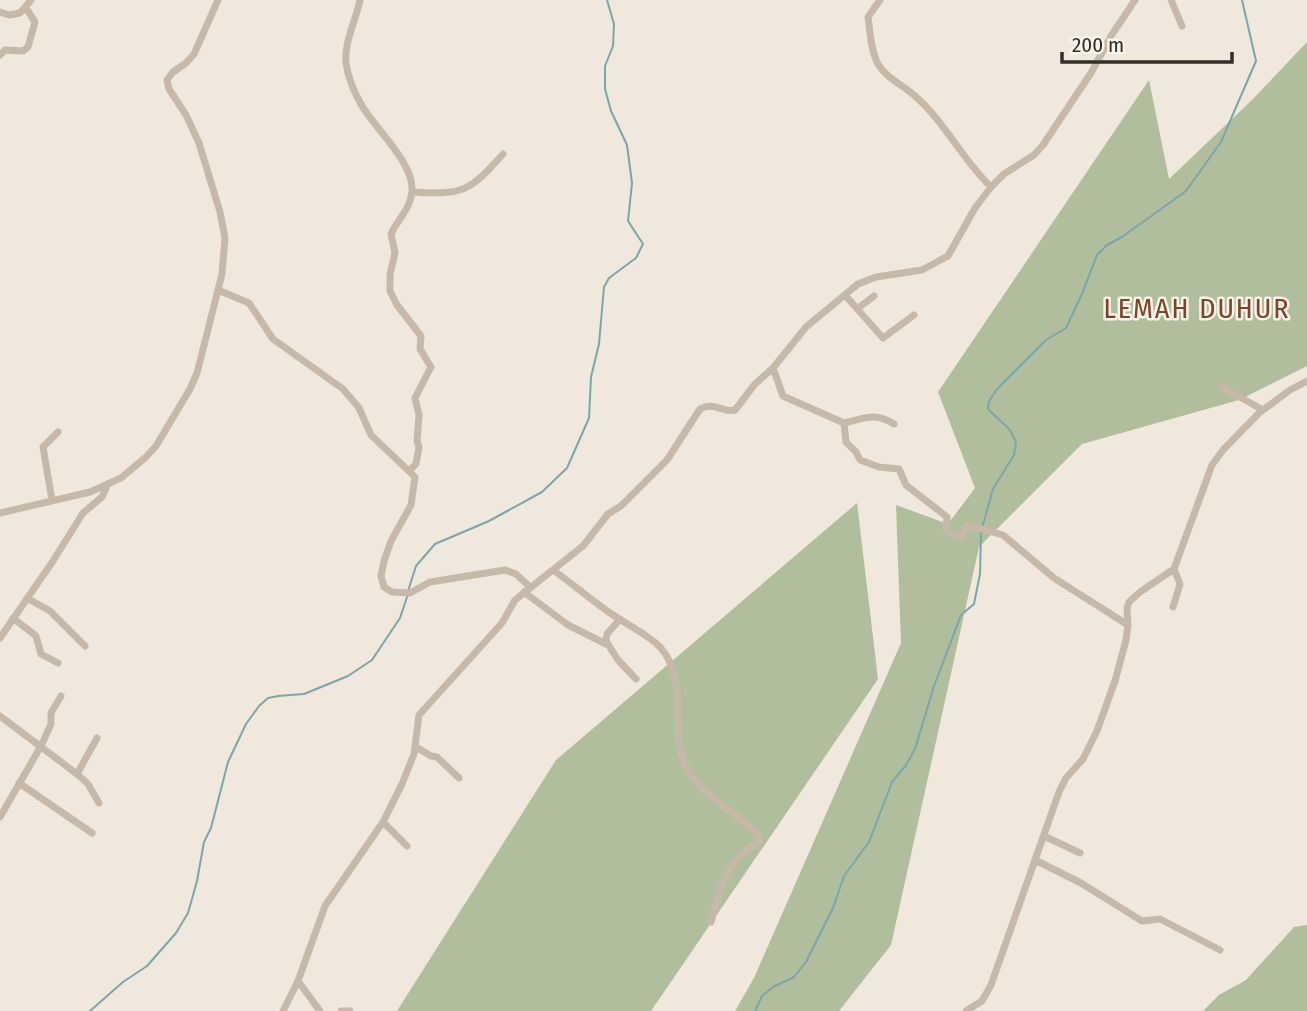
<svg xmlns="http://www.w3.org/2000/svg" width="1307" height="1011" viewBox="0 0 1307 1011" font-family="'Fira Sans Condensed',sans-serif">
  <rect width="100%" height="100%" fill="#f0e8dc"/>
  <!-- green -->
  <path fill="#b0be9d" d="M1307,42V366L1239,400L1082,444L979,547L891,945L839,1011H735L754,978L901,643L896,505L948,524L975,488L938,392L1149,80L1169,179L1252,100Z
    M857,503L878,679L651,1011H397L556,760Z
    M1307,925V1011H1203L1219,995L1246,980L1294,927Z"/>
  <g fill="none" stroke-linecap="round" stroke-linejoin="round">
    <!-- stream -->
    <path stroke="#7da5ab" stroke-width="2" d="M982,528L993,489L1014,455L1016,442L1010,430L988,409L989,401L998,388L1046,340L1066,328L1082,294L1097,255L1107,245L1122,237L1186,191L1221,142L1256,61L1242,0
      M408,591L416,566L435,544L489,521L542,492L567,468L589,418L591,377L599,344L604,287L609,278L636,258L643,244L628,221L632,183L627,145L611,111L605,89V66L613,46L614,24L607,0
      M90,1011L123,982L147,966L176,933L188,913L197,881L204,842L211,828L228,762L246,724L259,706L268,698L278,696L304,694L348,676L372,660L400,618L407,597
      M755,1011L762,996L773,987L794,977L806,962L833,908L844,876L869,842L892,782L906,765L915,749L934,686L961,615L974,604L980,574L981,533"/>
    <!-- minor -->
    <path stroke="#c7b9a9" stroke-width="7" d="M360,0C356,20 344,42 346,63C348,77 354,92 361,104C374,128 414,162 412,191C411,208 398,219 391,234L395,253L390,274V291L397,305L421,336L420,349L431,367L415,398L419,415L417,441L419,447L416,464L410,470
      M880,0L868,17C870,32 871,51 878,64C886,78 903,85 915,96C945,122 962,159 991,187
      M1171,0L1182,26
      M0,12L9,15L20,13L31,0
      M0,55L5,50L23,51L28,47L35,22L26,8
      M412,192C464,195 469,192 503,154
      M218,290L249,303L273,339L343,389L359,408L371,435L415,477L411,505L391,541L384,561L381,576L384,587L392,592L410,593L430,582L505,570L516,574L530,587
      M845,295L883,338L914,315
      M857,309L874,296
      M773,368L783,396L844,423L846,442L856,452L860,460L879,467L899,469L906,485L947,517L946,529L948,532L962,536L967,525L1003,535L1054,578L1128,625
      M1222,387L1263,410
      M844,423C865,418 875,412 894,424
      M52,500L43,447L58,432
      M0,513L90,492L121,478L146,457L156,446L190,389L197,373L222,274L225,238L220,212L199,143L186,115L169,89L167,80L173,72L186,63L194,54L218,0
      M553,570C573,584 592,601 613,615C644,636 668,640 676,682C681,710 673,741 686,767C702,799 738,810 759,837V842C752,847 743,852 737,859C722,876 717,901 711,922
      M524,592L568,625L606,644
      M27,598L50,611L85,646
      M1173,607L1180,584L1174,569
      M13,618L36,636L41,654L58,663
      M620,619L607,634L606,641L618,660L636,679
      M0,638L53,561L83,513L102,497L107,486
      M0,716L77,774L88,784L99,803
      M416,747L431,756L437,757L459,778
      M77,774L97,738
      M19,783L92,833
      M0,817L41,746L51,724V713L61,696
      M383,822L407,846
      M1044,836L1080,853
      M1035,860L1081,883L1142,921L1160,919L1220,950
      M298,981L320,1011
      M283,1011L298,981L325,906L383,822L402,784L414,754L419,715L502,623L515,600L583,546L608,514L621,506L667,460L700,409C713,401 723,413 735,410L755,384L773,368L806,327L858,284L876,277L922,270L948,256L975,208L991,187L1004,174L1034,155L1043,145L1091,73L1111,36L1135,0
      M341,1011H350
      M966,1011L982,1001L991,985L1059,792L1066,778L1083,759L1097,731L1115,681L1126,640L1128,625L1127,608L1129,602L1140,592L1174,569L1212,465L1223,450L1259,413L1290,390L1307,381"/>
  </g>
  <g text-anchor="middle" stroke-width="5" stroke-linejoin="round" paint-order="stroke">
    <!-- quarter labels -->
    <g font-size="28" letter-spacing="2" fill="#7d4427" stroke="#f8f2e8">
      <text x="1197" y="318">LEMAH DUHUR</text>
    </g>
  </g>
  <!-- scale -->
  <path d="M1062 52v10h170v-10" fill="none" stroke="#352d28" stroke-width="3.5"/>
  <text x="1072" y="52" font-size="21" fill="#352d28" stroke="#f8f2e8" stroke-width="5" paint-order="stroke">200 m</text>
</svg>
